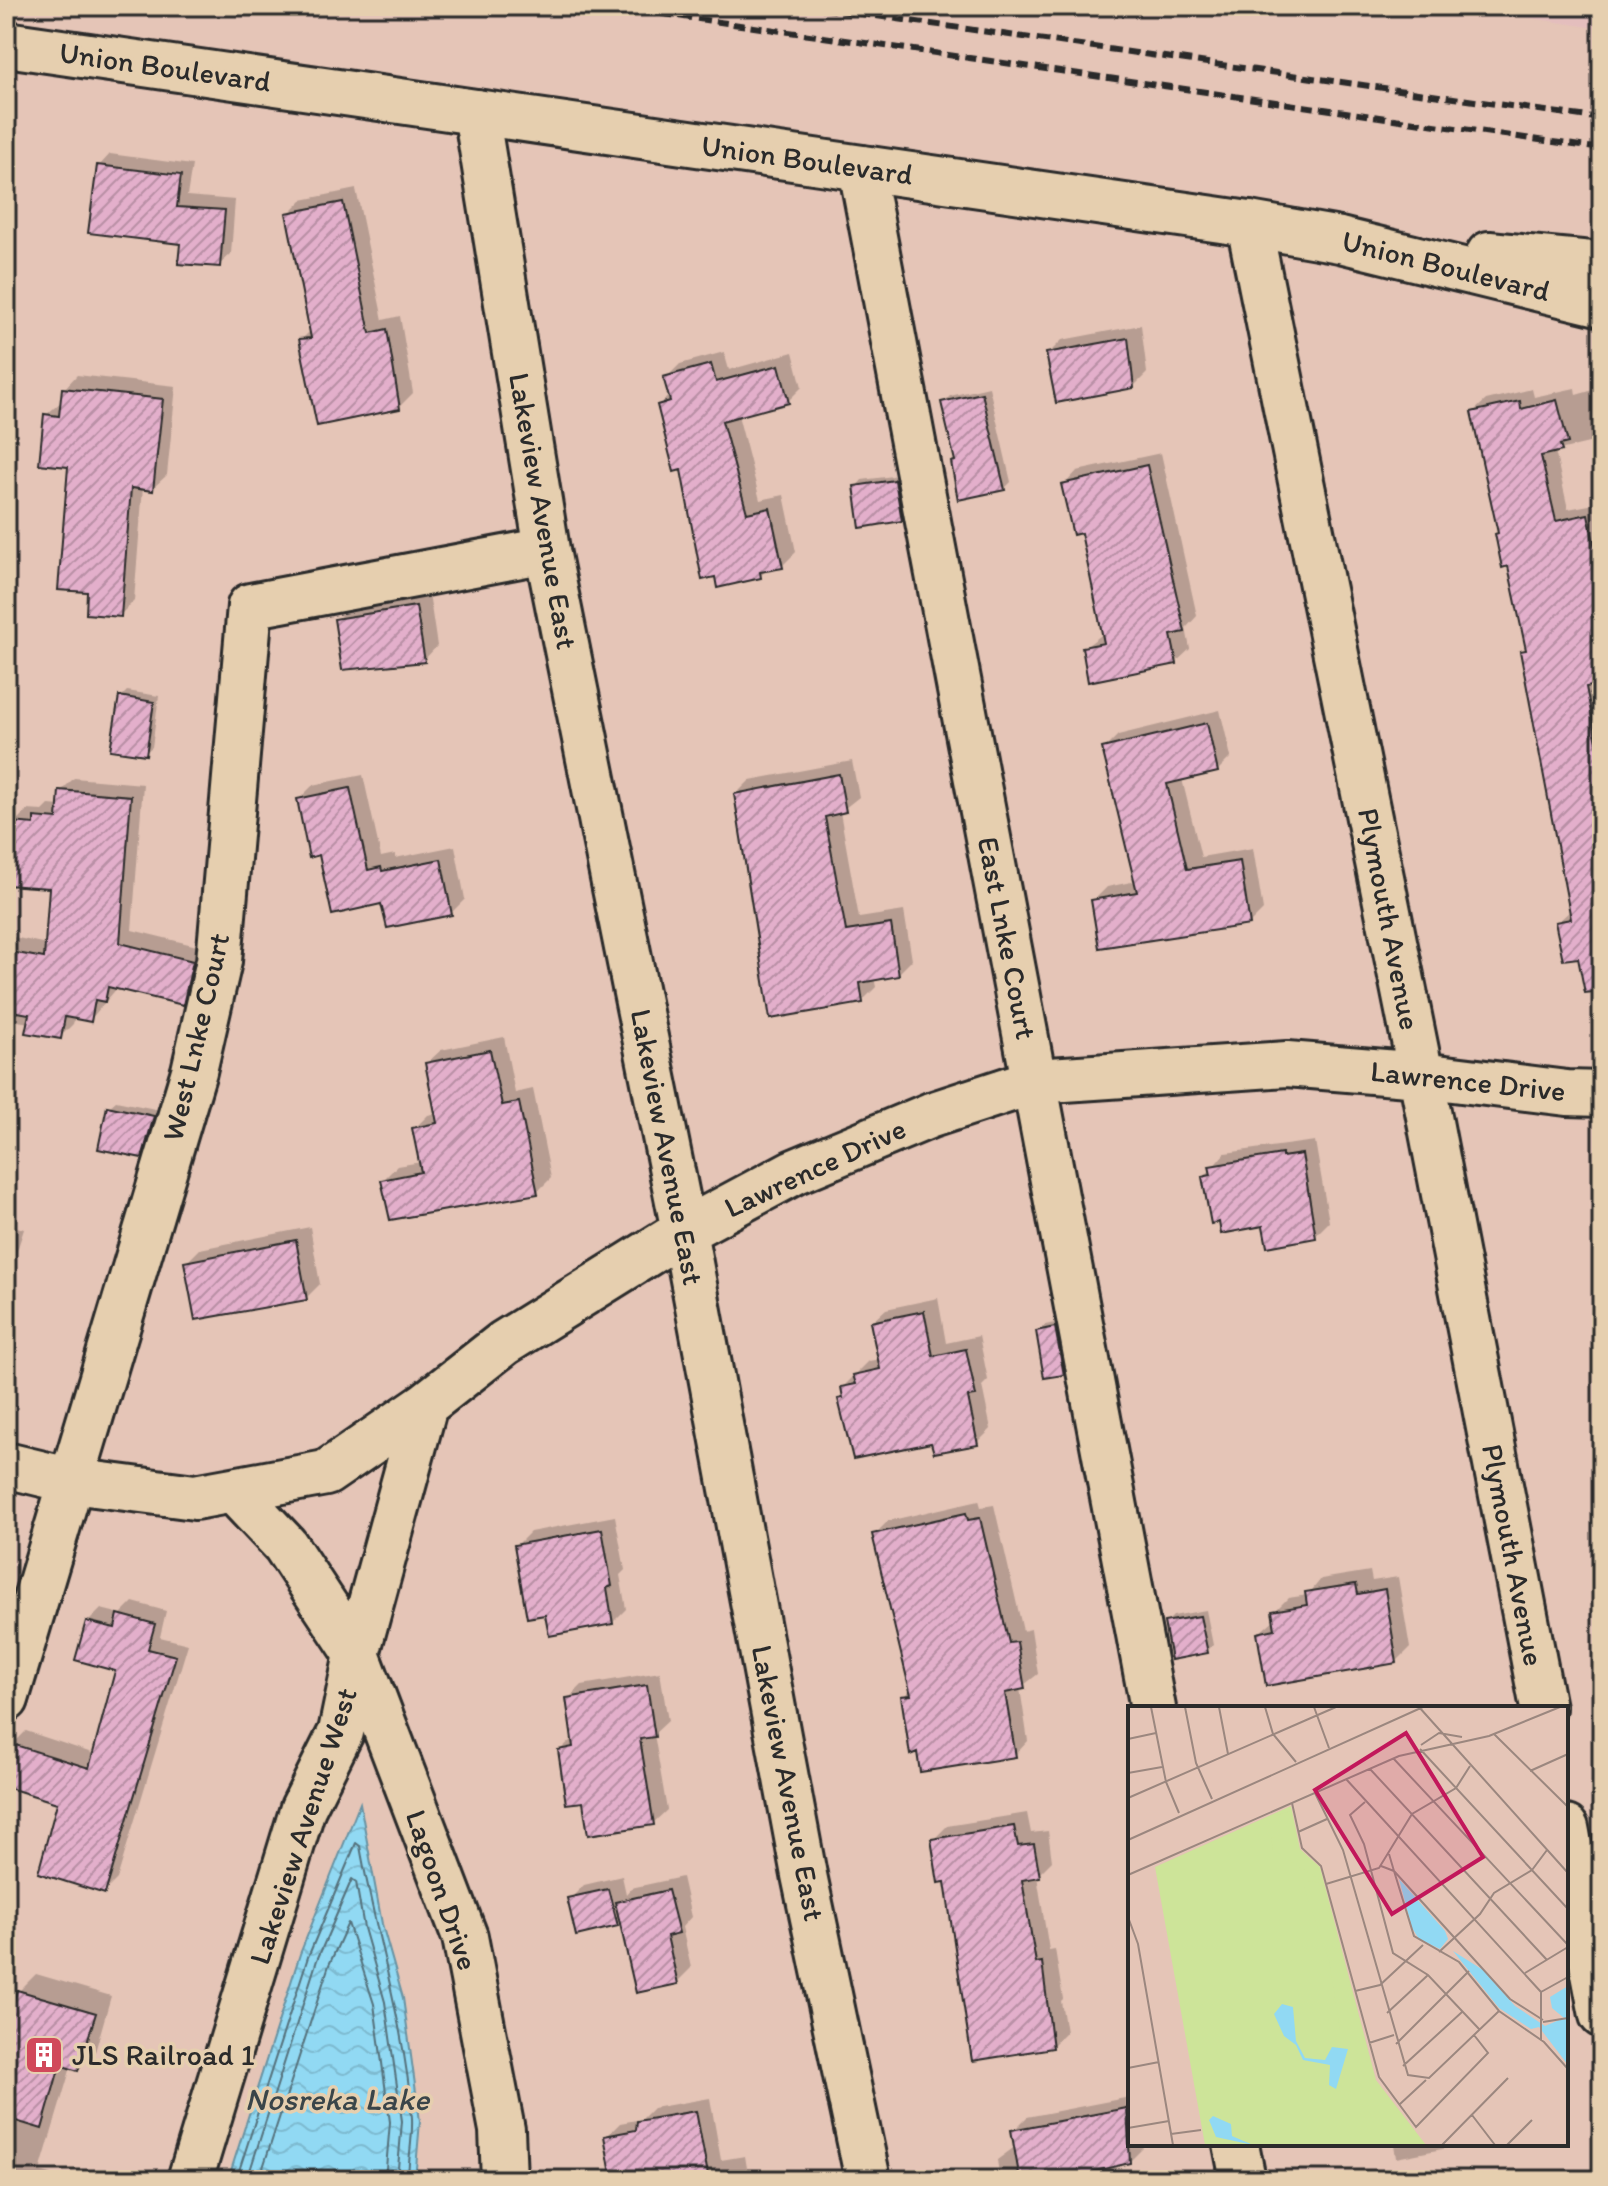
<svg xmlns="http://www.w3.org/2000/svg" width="1608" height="2186" viewBox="0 0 1608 2186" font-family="Itim,sans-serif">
  <defs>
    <pattern id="water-waves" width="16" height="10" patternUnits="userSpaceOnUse" patternTransform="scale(2)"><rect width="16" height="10" fill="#91d9f3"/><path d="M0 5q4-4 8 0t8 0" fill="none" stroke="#7dbad0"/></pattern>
    <pattern id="building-hatch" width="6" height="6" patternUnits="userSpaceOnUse" patternTransform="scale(2)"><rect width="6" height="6" fill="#e3afcb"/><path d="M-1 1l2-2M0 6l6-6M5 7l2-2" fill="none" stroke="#b88fa5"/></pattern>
  </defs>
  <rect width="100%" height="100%" fill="#e5c5b7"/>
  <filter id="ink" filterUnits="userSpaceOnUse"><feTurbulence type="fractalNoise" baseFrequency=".0125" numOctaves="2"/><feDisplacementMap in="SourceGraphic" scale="16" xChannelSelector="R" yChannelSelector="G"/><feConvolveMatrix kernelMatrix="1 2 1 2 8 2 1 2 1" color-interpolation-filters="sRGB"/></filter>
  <g filter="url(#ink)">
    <!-- built -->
    <path fill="#e4bebd" d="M1456,6H1602V29L1455,6Z"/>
    <!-- water -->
    <path fill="url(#water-waves)" stroke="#6893a3" stroke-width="2" d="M360,1803L382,1924L403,1998L420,2121L415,2180H228L300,1954Z"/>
    <!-- shadow -->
    <path fill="#0003" d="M110,154L192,165L187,196L235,200L231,254L219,265L99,166Z
      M356,189L383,320L400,316L413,393L399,407L301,340L311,330L288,214L302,200Z
      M1141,325L1147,373L1133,387L1048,354L1062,340Z
      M724,352L729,370L793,352L802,387L788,401L738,415L760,500L784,495L796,552L782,566L768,569L760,576L683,468L659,406L670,394L666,378L680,364Z
      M77,375L176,386L167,475L153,488L143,487L134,601L120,615L89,591L70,465L46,415L62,401L64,389Z
      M989,387L1011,482L1004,489L953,463L956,459L943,403L950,396Z
      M1575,388L1576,395L1597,389L1602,412V433L1593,442L1555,451L1568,509L1600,503L1602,513V953L1557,923L1571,910L1522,652L1528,646L1473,412L1486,400L1532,389L1534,397Z
      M1161,453L1197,616L1186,628L1190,649L1176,662L1084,648L1104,633L1083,531L1064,485L1077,471Z
      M901,475L908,513L901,519L856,487L862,480Z
      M429,593L437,646L424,660L382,666L336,620L350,606Z
      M127,691L159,696L152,747L145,753L121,697Z
      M1220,710L1231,757L1217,771L1182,779L1201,857L1253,848L1263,910L1249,924L1093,901L1107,887L1136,881L1104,749L1118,735Z
      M852,761L859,797L840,812L859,918L904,911L912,960L898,974L874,978L876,987L862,1001L736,794L750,780Z
      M363,775L381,857L395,854V858L455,846L465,899L451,913L383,902L320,853L299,799L313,785Z
      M74,778L143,784L132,930L205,948L196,989L183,1002L118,987L90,1020L75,1017L73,1024L60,1037L29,1023L6,1019V944L13,937L47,944L51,886L14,823L27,810L43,811L49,805L60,806L61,791Z
      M504,1037L515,1093L533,1089L551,1178L537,1192L383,1180L397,1166L421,1162L414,1129L428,1115L437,1113L427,1063L441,1050Z
      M116,1101L160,1110L148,1149L141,1156L109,1107Z
      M1315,1141L1329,1222L1315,1236L1265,1224L1204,1177L1225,1153Z
      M6,1224L24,1229L13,1263L6,1270Z
      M310,1227L320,1284L306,1298L186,1263L200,1249Z
      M938,1298L946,1343L979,1336L988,1380L982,1386L991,1429L977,1443L933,1441L840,1399L845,1395L843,1387L869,1361L880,1359L872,1322L886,1309Z
      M1061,1322L1070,1366L1063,1373L1038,1331L1045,1325Z
      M979,1500L981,1507L994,1505L1023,1631L1031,1629L1038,1674L1020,1688L1028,1741L1015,1755L918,1749L903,1697L911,1689L874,1535L888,1521Z
      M615,1516L625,1570L620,1575L626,1609L612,1623L547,1613L516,1546L530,1532Z
      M1370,1571L1372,1581L1398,1577L1410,1648L1396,1662L1259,1633L1275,1619L1274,1612L1288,1598L1308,1595L1321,1579Z
      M133,1602L166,1611L160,1637L188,1644L117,1879L104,1892L59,1802L6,1785V1765L13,1744L26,1731L95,1754L117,1669L88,1622L101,1609L121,1614Z
      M1206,1610L1213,1645L1207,1651L1166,1623L1173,1616Z
      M660,1672L668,1721L654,1734L667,1810L653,1823L585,1800L560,1750L574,1737L568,1699L582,1685Z
      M1027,1813L1031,1833L1048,1831L1052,1861L1037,1876L1049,1950L1055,1949L1063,1999L1061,2001L1066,2032L1052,2046L947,1880L933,1840L947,1826Z
      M622,1876L626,1894L631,1888L682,1877L691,1917L682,1927L691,1968L677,1982L621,1920L617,1924L570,1899L584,1885Z
      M36,1974L111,1996L95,2052L78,2069L71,2067L40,2171L51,2174L49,2180H6V2034L19,1991Z
      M1130,2097V2144H1143L1144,2147L1130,2161L1110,2166L1113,2180H1000L997,2160L1016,2146L1013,2131L1027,2117Z
      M710,2098L721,2160L745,2156L749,2180H622L606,2137L620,2123L642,2119L653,2108Z
      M1394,2144H1468L1396,2158Z"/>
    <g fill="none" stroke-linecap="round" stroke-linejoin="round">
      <!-- shore -->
      <path stroke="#54717b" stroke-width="2" d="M236,2180L308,1957L356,1843L360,1846C376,1937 405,2026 412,2118C413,2139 408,2160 408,2180
        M247,2180L317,1960L352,1879L356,1882L364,1928L385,2002L402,2121L397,2180
        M259,2180L329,1965L348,1923L374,2004L390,2122L385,2180"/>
    </g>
    <!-- building -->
    <path fill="url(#building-hatch)" stroke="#2b2b2b" stroke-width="2" d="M97,165L181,175L177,207L225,210L220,267L178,264L180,244L88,233Z
      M343,202L370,333L387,329L400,409L317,426L299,339L311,338L286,213Z
      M1128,338L1134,388L1056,403L1046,353Z
      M711,364L716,382L779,365L789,403L722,421L747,513L770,508L783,568L760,572L761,578L717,588L715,577L702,580L681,470L674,472L657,405L670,401L663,377Z
      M62,388L163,399L153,491L131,488L121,617L86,614L87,592L58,590L68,467L39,464L44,414L59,416Z
      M982,393L1005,490L958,500L951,462L955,461L941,402Z
      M1557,400L1568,443L1560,445L1562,451L1541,456L1556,521L1588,514L1595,548L1602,546V671L1596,672L1598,685L1586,687L1602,768V991L1585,993L1578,958L1563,960L1555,922L1571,919L1520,651L1526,650L1508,566L1502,568L1495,534L1498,533L1471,412L1520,401L1521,409Z
      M1147,465L1185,632L1171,635L1177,664L1088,682L1082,647L1104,643L1081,533L1073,535L1061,484Z
      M895,480L902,521L860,528L854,486Z
      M416,606L425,662L342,670L334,619Z
      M119,696L154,702L146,755L110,750Z
      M1207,723L1218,772L1167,784L1187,869L1240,861L1250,925L1099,948L1091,900L1137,892L1102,748Z
      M839,774L846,812L825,817L846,931L891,924L899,976L860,983L863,1003L770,1019L734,794Z
      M350,788L368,870L381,867L382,871L441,859L452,915L387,928L381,904L332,915L319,855L309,858L297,799Z
      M59,790L131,796L120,943L193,961L183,1005L108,987L105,1002L95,1000L91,1022L65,1017L61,1039L25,1033L29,1014L6,1010V951L44,958L49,888L6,885L12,822L34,824V817L57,819Z
      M490,1050L502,1105L519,1102L538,1194L390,1220L381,1180L421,1172L412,1128L437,1123L425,1063Z
      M107,1106L154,1116L142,1158L98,1149Z
      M1282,1154V1157L1302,1154L1316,1238L1267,1247L1263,1226L1221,1234L1219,1222L1211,1224L1202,1177L1211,1175L1209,1166Z
      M296,1240L307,1300L195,1320L184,1262Z
      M924,1311L933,1356L966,1349L976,1396L968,1397L978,1445L934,1453L931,1443L853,1459L838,1399L843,1398L841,1387L856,1384L853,1375L880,1369L870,1322Z
      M1055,1327L1064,1375L1044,1378L1036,1331Z
      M966,1513L968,1520L980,1518L1009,1643L1017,1642L1025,1689L1005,1693L1016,1757L920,1772L917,1752L910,1755L901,1696L911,1695L872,1534Z
      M602,1529L612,1586L607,1588L613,1624L549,1636L545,1615L527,1618L514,1545Z
      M1356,1584L1358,1594L1385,1589L1397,1663L1266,1686L1257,1633L1275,1629L1272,1611L1307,1605L1305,1592Z
      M118,1614L155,1624L148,1649L176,1656L105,1894L38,1873L57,1803L6,1787V1742L89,1768L115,1671L75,1660L86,1621L115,1628Z
      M1200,1616L1208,1653L1171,1660L1164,1622Z
      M647,1685L655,1737L640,1739L654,1825L588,1835L583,1802L566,1804L558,1750L573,1747L566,1698Z
      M1014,1826L1018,1846L1034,1844L1040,1877L1022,1880L1036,1963L1042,1962L1053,2048L972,2061L945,1882L938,1883L931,1839Z
      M608,1889L618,1926L576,1936L567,1898Z
      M668,1890L679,1933L667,1936L678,1984L636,1993L615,1902Z
      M17,1990L96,2013L78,2071L60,2065L42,2129L6,2118V2027Z
      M1127,2108L1130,2163L1095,2171L1097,2180H1020L1011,2130Z
      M696,2111L709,2180H647L645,2173L612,2179L604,2136L636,2130L637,2121Z"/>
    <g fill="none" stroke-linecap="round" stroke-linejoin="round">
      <defs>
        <path id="minor" d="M476,112L547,550L684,1231L804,1875L868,2180
          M861,168L1153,1708
          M1249,224L1421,1075L1543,1708
          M6,1465L72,1481L195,1497L326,1473L425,1405L504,1343L684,1231L794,1172L931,1115L1035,1081L1287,1064L1421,1075L1567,1093L1602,1094
          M233,1490L285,1545L357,1654L425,1405
          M357,1654L465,1937L502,2130L504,2180
          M6,1699L194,1071L219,961L250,606L547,550
          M1566,1828L1602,2015
          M1236,2144L1243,2180
          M190,2180L303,1808L341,1732L357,1654"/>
        <path id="secondary" d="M6,44L1249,224L1340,240L1602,304
          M1489,254L1602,265"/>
      </defs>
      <!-- minor casing -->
      <use href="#minor" stroke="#2b2b2b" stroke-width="50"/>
      <!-- secondary casing -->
      <use href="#secondary" stroke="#2b2b2b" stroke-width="50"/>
      <!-- minor -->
      <use href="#minor" stroke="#e6cfaf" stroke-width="44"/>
      <!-- secondary -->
      <use href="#secondary" stroke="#e6cfaf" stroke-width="44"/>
      <!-- rail -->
      <path stroke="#2b2b2b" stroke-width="6" stroke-dasharray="12 6" stroke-linecap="butt" d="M608,6L1602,149
        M805,6L1602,119"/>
    </g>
  </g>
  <!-- icons -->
  <defs>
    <symbol id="building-square" viewBox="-11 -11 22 22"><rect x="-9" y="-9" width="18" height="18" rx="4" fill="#d1495b" stroke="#e6cfaf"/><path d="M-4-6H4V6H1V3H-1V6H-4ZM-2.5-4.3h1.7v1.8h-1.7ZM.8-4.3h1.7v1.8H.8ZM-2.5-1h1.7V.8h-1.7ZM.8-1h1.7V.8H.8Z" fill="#fff"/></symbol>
  </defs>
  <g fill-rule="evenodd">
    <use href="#building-square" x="22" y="2033" width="44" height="44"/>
  </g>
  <g text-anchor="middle" stroke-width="7" stroke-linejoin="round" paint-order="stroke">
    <!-- street labels -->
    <g font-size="30" fill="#2b2b2b" stroke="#e6cfaf">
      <text transform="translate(165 67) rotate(8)" y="10">Union Boulevard</text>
      <text transform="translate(807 160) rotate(8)" y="10">Union Boulevard</text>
      <text transform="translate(1446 266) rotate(14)" y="10">Union Boulevard</text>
      <text transform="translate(543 511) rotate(80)" y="10">Lakeview Avenue East</text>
      <text transform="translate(1389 919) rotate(79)" y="10">Plymouth Avenue</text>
      <text transform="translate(1007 938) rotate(79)" y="10">East Lnke Court</text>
      <text transform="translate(196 1037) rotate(-77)" y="10">West Lnke Court</text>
      <text transform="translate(1468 1081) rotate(6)" y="10">Lawrence Drive</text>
      <text transform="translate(667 1147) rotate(79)" y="10">Lakeview Avenue East</text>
      <text transform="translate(815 1168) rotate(-25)" y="10">Lawrence Drive</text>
      <text transform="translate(1513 1555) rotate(79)" y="10">Plymouth Avenue</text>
      <text transform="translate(788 1783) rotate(79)" y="10">Lakeview Avenue East</text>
      <text transform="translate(303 1826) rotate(-72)" y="10">Lakeview Avenue West</text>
      <text transform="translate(442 1890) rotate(71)" y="10">Lagoon Drive</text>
    </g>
    <!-- poi labels -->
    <g font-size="30" fill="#2b2b2b" stroke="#e6cfaf" text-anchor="start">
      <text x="72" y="2065">JLS Railroad 1</text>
    </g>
    <!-- water labels -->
    <g font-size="32" font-style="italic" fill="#3a4549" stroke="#e6cfaf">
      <text x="337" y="2110">Nosreka Lake</text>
    </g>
  </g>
  <!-- overview -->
  <g transform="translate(1128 1706)">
    <rect width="440" height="440" fill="#e5c5b7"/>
    <path d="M163,100L172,143L192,161L248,374L298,439H77L27,161Z" fill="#cde499"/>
    <path d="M163,105L169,142L189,161L192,174L145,144L143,130L151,135L163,126L149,109ZM181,175L194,177L240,347L212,324L201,254L176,182Z" fill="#cde499"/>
    <path d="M271,173L317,225L320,233L312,243L291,233L284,222ZM325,245L355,264L387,300L417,320L436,312L424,302L422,291L440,280V359L411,321L403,323L371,302ZM154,298L165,301L168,335L177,352L197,354L204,341L220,343L208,383L201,379L202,359L175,354L168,339L156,330L146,308ZM85,410L103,418L104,430L125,439L88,431L81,414Z" fill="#91d9f3"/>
    <path fill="none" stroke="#9b877f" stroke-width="2" d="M23,1L38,76L51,107M57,1L68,57L84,93M91,1L100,48M137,1L145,28L168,56M186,1L201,42M291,1L440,167M366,28L440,101M0,33L28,27M293,39L311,27L334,31M292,43L440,203M265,52L440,239M242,63L419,254M402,65L440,48M0,67L34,61M218,73L413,286V334M187,87L215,144L280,369L301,372L371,305M0,92L208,1M237,96L222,109L236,138L265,247L300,269L352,324M164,97L174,142L193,160L251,371L288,421L360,347L346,329M170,126L199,113M0,134L295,1M253,160L266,165L261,148M266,165L286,230L331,256L371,305L416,336L440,363M266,165L382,293L415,314M0,169L271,50L361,30L432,1M198,178L251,162L284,108L328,82L342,60M0,211L10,238L45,439M311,246L352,208L366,187L404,164L419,144M397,267L440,241M227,285L252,279L295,239M413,286L440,271M259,307L300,269M415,316L440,312M241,337L266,329M268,338L341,265M275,360L334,306M0,362L31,356M272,398L298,374M344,409L367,439M0,422L41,415M43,428L73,424M314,439L380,372M379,439L404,414"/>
    <path fill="#c2185b" fill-opacity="0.15" stroke="#c2185b" stroke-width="4" d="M278,27L355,151L264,208L187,84Z"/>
    <rect width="440" height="440" fill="none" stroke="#2b2b2b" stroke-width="4"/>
  </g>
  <!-- margin -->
  <rect width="1608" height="2186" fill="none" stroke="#e6cfaf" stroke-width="32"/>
  <rect x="16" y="16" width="1576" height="2154" fill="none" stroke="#2b2b2b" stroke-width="3" filter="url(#ink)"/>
</svg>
